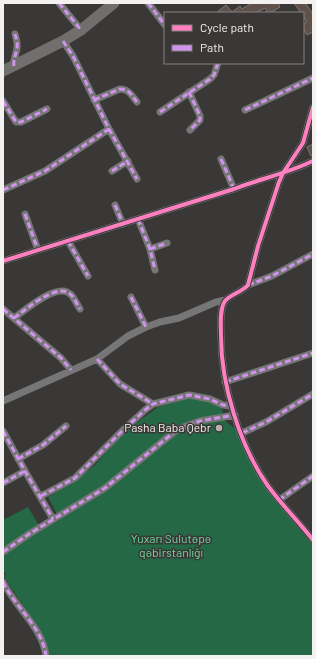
<svg xmlns="http://www.w3.org/2000/svg" width="316" height="659" viewBox="0 0 316 659" font-family="Barlow,sans-serif">
  <rect width="100%" height="100%" fill="#393837"/>
  <!-- green -->
  <path fill="#246846" d="M188,398L206,400L221,407L226,422L237,430L242,445L265,487L313,546V656H50C49,651 46,646 44,641C33,618 17,598 4,576L6,574L3,570V520L28,507L41,529L60,520L48,497L77,479L95,465L124,432L158,407Z"/>
  <!-- building -->
  <path fill="#5f514a" stroke="#7a7978" d="M252,3H278L280,7L270,13H268L265,8L255,13H216L226,5L232,12L240,6L242,9Z
    M294,3H305L313,14V32L307,35L303,28V25L307,22L303,16V13H301Z
    M313,144V156H311L307,147Z"/>
  <g fill="none" stroke-linecap="round" stroke-linejoin="round">
    <!-- street -->
    <path stroke="#777677" stroke-width="7" d="M59,3L81,30
      M148,3L165,25
      M63,41L73,56L109,129L137,179
      M14,66C13,59 16,55 17,48C18,43 16,38 15,34
      M189,92L200,116V120L190,130
      M94,100L120,89C129,89 132,96 137,102
      M3,101L16,122H21L47,109
      M313,107L303,143L283,173L279,182L258,246L248,285C242,292 231,294 225,301C219,310 221,326 221,336C221,385 240,446 268,486C282,505 298,521 313,540
      M245,110L313,78
      M160,112L210,79L214,75L218,63
      M221,159L234,189
      M112,171L128,161
      M3,190L45,171L109,129
      M115,205L123,224
      M25,214L38,250
      M138,219L150,249L155,270
      M68,241L88,276
      M150,249L167,243
      M3,261L234,189C260,179 288,173 313,161
      M248,285L272,276L313,254
      M131,297L146,327
      M3,309L61,358L71,370
      M14,318C25,310 53,286 67,292C73,294 76,303 80,309
      M97,359L120,384L153,404
      M225,382L313,353
      M3,401L97,359L128,336L146,327L160,322L179,318L216,302L226,300
      M3,431L25,471L53,519
      M242,433L266,422L313,394
      M18,459L43,445L66,426
      M3,483L25,471
      M41,496L75,478L123,430L145,410L153,404L189,395L210,399L223,405L231,406
      M279,500L313,476
      M3,552L29,534L105,488L178,429L200,421L235,415
      M3,582C15,607 43,628 46,656"/>
    <!-- secondary -->
    <path stroke="#706f6e" stroke-width="11" d="M3,71L63,41L81,30L114,3"/>
    <!-- quiet -->
    <path stroke="#d193ec" stroke-width="3" stroke-dasharray="6 3" stroke-linecap="butt" d="M59,3L81,30
      M148,3L165,25
      M63,41L73,56L109,129L137,179
      M14,66C13,59 16,55 17,48C18,43 16,38 15,34
      M189,92L200,116V120L190,130
      M94,100L120,89C129,89 132,96 137,102
      M3,101L16,122H21L47,109
      M245,110L313,78
      M160,112L210,79L214,75L218,63
      M221,159L234,189
      M112,171L128,161
      M3,190L45,171L109,129
      M115,205L123,224
      M25,214L38,250
      M138,219L150,249L155,270
      M68,241L88,276
      M150,249L167,243
      M248,285L272,276L313,254
      M131,297L146,327
      M3,309L61,358L71,370
      M14,318C25,310 53,286 67,292C73,294 76,303 80,309
      M97,359L120,384L153,404
      M225,382L313,353
      M3,431L25,471L53,519
      M242,433L266,422L313,394
      M18,459L43,445L66,426
      M3,483L25,471
      M41,496L75,478L123,430L145,410L153,404L189,395L210,399L223,405L231,406
      M279,500L313,476
      M3,552L29,534L105,488L178,429L200,421L235,415
      M3,582C15,607 43,628 46,656"/>
    <defs>
      <path id="cycleway" d="M313,107L303,143L283,173L279,182L258,246L248,285C242,292 231,294 225,301C219,310 221,326 221,336C221,385 240,446 268,486C282,505 298,521 313,540
        M3,261L234,189C260,179 288,173 313,161"/>
    </defs>
    <!-- cycleway casing -->
    <use href="#cycleway" stroke="#3a3736" stroke-width="6"/>
    <!-- cycleway -->
    <use href="#cycleway" stroke="#ff80c0" stroke-width="4"/>
  </g>
  <!-- markers -->
  <circle fill="#b3b1b0" stroke="#3a3736" stroke-width="1.5" cx="219" cy="428" r="4"/>
  <g text-anchor="middle" stroke-width="3" stroke-linejoin="round" paint-order="stroke">
    <!-- poi labels -->
    <g font-size="12" fill="#f4f2f1" stroke="#3a3736" text-anchor="end">
      <text x="211" y="432">Pasha Baba Qebr</text>
    </g>
    <!-- park labels -->
    <g font-size="12" fill="#6cda9d" stroke="#3a3736">
      <text x="171" y="543">Yuxarı Sulutəpə<tspan x="171" dy="14">qəbirstanlığı</tspan></text>
    </g>
  </g>
  <!-- border -->
  <rect width="316" height="659" fill="none" stroke="#f4f2f1" stroke-width="8"/>
  <!-- legend -->
  <rect x="164" y="12" width="140" height="52" fill="#3a3736" stroke="#848281"/>
  <rect x="172" y="25" width="20" height="6" fill="#ff80c0" stroke="#848281"/>
  <text x="200" y="32" font-size="12" fill="#f4f2f1">Cycle path</text>
  <rect x="172" y="45" width="20" height="6" fill="#d193ec" stroke="#848281"/>
  <text x="200" y="52" font-size="12" fill="#f4f2f1">Path</text>
</svg>
